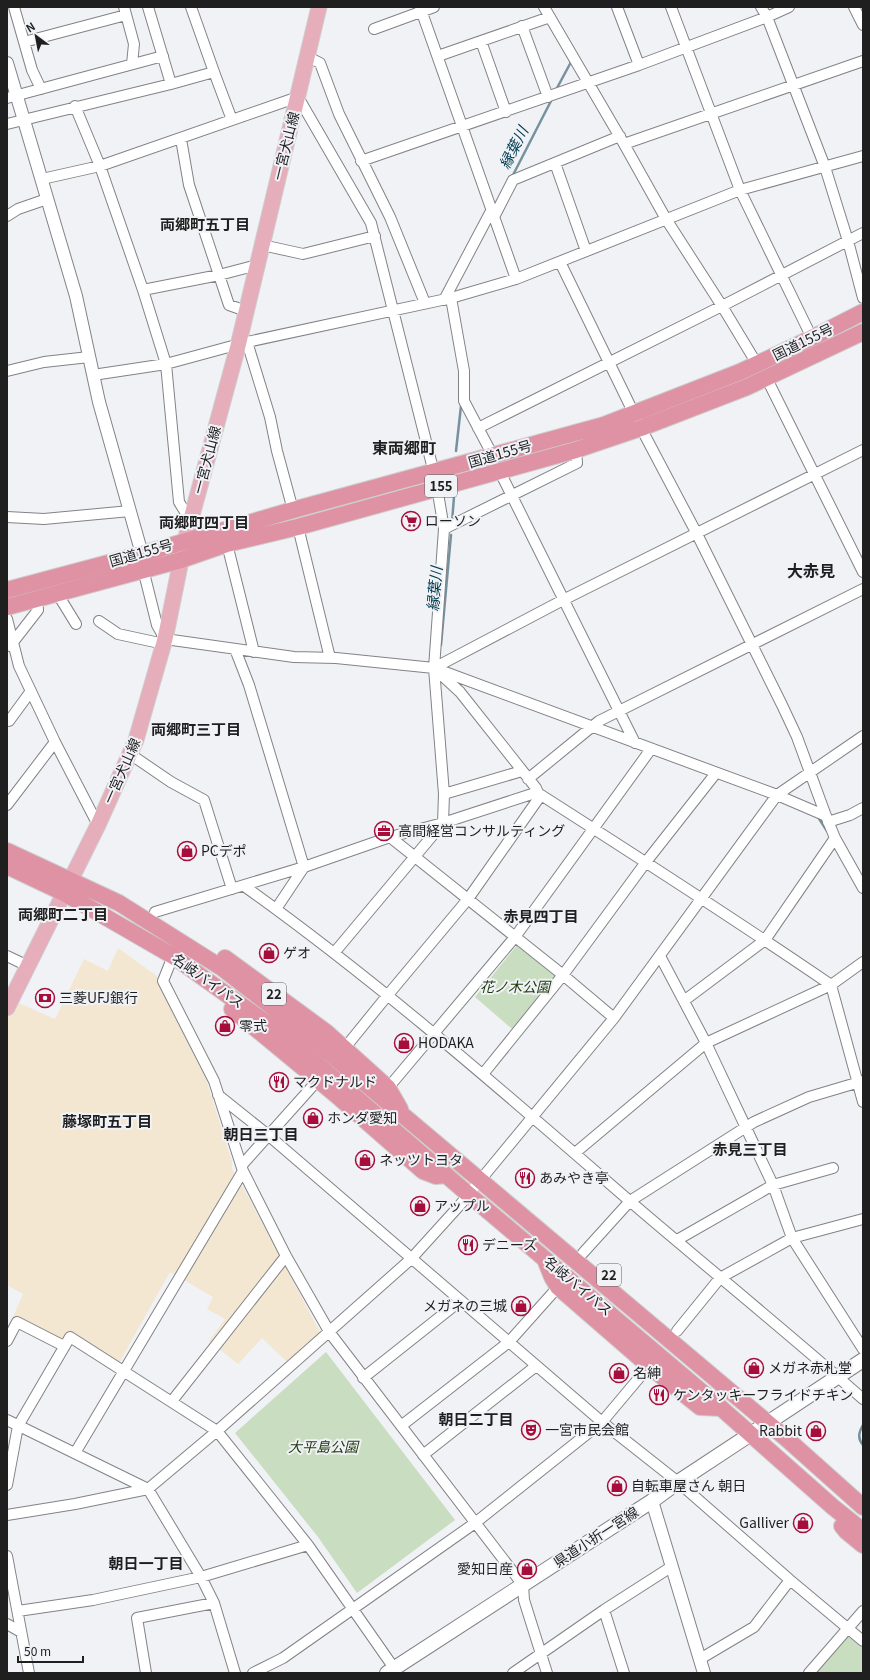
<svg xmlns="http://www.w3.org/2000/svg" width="870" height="1680" viewBox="0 0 870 1680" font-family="Georgia,'Noto Sans JP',serif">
  <rect width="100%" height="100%" fill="#f1f2f6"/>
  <!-- commercial -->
  <path fill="#f3e7d2" d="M118,948L157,976L206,1079L232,1162V1169L244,1189L320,1332L287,1362L262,1338L238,1364L209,1341L225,1319L207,1309L213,1297L170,1272L119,1363L69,1331L63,1342L13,1317L23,1294L7,1285V1011L12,1000L55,1019L84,959L108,971Z"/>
  <!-- green -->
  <path fill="#c9ddc0" d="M517,945L556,977L512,1029L475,997Z
    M326,1352L455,1520L357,1593L318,1537L235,1433Z
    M845,1634L863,1648V1673H813Z"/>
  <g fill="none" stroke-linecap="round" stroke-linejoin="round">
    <!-- stream -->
    <path stroke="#76929f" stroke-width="2.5" d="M557,88L571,62L570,61
      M512,177L552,99
      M456,451L461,406
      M452,522L454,497
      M441,645L451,535
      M818,817L827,831
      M863,1425C859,1432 857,1438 863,1445"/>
    <defs>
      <path id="minor" d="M14,7L32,70L41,89
        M124,7L134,44L132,64
        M148,7L171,84
        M191,7L214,72
        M420,7L516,279
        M544,7L624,144L666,219L722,306L757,364
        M617,7L639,65
        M671,7L740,190L812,338
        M761,7L767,17L825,167L848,241L863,298
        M854,7L863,25
        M522,26L548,97
        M374,29L434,7
        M481,41L506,112
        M24,42L126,15
        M438,56L550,17
        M308,57L320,63L339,114L390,217L425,303
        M7,98L163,56
        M75,106L100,166L143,290L166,364L179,502L190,520
        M7,124L171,84L214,72L232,120
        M181,139L189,185L229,305L246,311
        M624,144L863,61
        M361,161L639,65L767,17L789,7
        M555,163L586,251
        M42,179L100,166L298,97L371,223L434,473
        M7,216L18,209L47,199
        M494,217L513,180L620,136
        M262,245L303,254L375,236
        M560,262L641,428L697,534L782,705L797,737L826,816L835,838L863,888
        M143,290L219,275L257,265
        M451,298L464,371V401L493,456
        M444,300L491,211
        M247,342L270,417L277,451L293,510
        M7,371L44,362L89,357
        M93,375L166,364L247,342L451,298L516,279L740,190L863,156
        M767,379L863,572
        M478,428L722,306L863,233
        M499,470L635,743
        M7,517L44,519L130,511
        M298,527L330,658
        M444,529L577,463L576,450
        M227,544L254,652
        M143,569L157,625L165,639L294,657L336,658L434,668L777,795L826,816
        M57,593L76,624
        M7,619L19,666L55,742L98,825
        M99,621L118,634L164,644
        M10,646L38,610L37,598
        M235,649L249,685L304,867L276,909
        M7,719L9,721L31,691
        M130,754L171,782L204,800L232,889
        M528,779L599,721L863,589
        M444,794L522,771
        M539,795L536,788L460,692L434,668L565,599L863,450
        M7,805L55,742
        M828,822L850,815L863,808
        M390,837L563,975L614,1018
        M244,886C380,983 506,1094 632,1203C708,1268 787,1332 863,1399
        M155,912L304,867L390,837L443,823L535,793L541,795C638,857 736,920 831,985L863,1102
        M334,953L443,823L444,794L434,668L444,529L437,487
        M7,956L28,966
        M173,956L163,981L214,1081L243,1171L286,1256L330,1333L523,1585L524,1600L547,1673
        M660,956L706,1043L773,1185L792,1238L863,1349
        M685,1000L765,940L835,838
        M344,1049L387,996L468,899L541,795
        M483,1074L563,975L646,862L716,773
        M388,1088L515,937L651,749
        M218,1095L268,1135L509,1342L602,1422L678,1482L790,1580L863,1641
        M575,1153L706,1043L831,985L863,962
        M242,1165L318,1080
        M677,1240L773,1185L833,1168
        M583,1253L630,1201L754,1122L809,1097L863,1081
        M677,1331L720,1278L792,1238L863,1219
        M7,1341L17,1322L64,1346
        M363,1378L460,1301
        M172,1401L286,1256
        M7,1420L148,1489L201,1577L214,1603L235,1673
        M401,1426L509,1342L558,1287
        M75,1453L243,1171
        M423,1455L536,1366
        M7,1485L18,1426L70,1337L217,1431L308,1545L394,1668L396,1673
        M7,1515L75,1504L148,1489L217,1431L411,1259L459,1206L614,1018L777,795L863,736
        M7,1556L29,1673
        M604,1610L624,1673
        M18,1611L93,1600L201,1577L308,1545
        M7,1624L21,1632
        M700,1659L754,1627L790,1580
        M146,1673L137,1618L214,1603
        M253,1673L283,1658L475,1523L602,1422L649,1366
        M513,1673L604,1610L671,1567
        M809,1673L863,1611"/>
      <path id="tertiary" d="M7,63L76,296L99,402L142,554
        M652,1501L704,1673"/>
      <path id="secondary" d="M387,1673L652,1501L678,1482L863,1360"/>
      <path id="primary" d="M7,1008L98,825L136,740L165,639L185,541L238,346L319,7"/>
      <path id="trunk" d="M7,590L142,554L293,510L604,425L740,372L812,338L863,312
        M7,607L181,560L227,544L298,527L576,450L641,428L747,387L863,332
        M7,851L119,903L222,968L303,1031L788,1440L863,1507
        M7,866L64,893L173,956L286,1037L468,1194L721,1408L833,1507L863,1531
        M225,958L326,1032L388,1088L400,1109
        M232,1009L335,1094L423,1171L436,1176L446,1175
        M546,1262L552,1277L558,1287L649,1366L700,1407L721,1408
        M842,1526L846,1531L863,1545"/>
    </defs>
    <!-- minor casing -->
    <use href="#minor" stroke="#828387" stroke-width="12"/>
    <!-- tertiary casing -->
    <use href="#tertiary" stroke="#828387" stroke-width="14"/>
    <!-- secondary casing -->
    <use href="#secondary" stroke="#828387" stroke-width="16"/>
    <!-- primary casing -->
    <use href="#primary" stroke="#cecece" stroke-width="17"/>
    <!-- trunk casing -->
    <use href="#trunk" stroke="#cecece" stroke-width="18"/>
    <!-- minor -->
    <use href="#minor" stroke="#fff" stroke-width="10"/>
    <!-- tertiary -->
    <use href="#tertiary" stroke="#fff" stroke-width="12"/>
    <!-- secondary -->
    <use href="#secondary" stroke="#fff" stroke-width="14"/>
    <!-- primary -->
    <use href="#primary" stroke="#e6adbb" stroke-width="15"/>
    <!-- trunk -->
    <use href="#trunk" stroke="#de92a4" stroke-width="16"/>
  </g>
  <!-- icons -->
  <defs>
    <symbol id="supermarket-ring" viewBox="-11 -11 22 22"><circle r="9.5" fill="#f1f2f6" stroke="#a60d3a" stroke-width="1.5"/><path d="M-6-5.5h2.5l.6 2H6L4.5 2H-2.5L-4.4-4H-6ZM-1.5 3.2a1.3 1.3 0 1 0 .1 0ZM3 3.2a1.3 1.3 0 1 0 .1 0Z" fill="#a60d3a"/></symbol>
    <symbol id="office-ring" viewBox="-11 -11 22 22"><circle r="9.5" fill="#f1f2f6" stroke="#a60d3a" stroke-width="1.5"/><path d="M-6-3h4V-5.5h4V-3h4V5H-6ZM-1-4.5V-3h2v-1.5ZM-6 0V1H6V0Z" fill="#a60d3a"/></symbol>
    <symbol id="shop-ring" viewBox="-11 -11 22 22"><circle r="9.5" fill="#f1f2f6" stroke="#a60d3a" stroke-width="1.5"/><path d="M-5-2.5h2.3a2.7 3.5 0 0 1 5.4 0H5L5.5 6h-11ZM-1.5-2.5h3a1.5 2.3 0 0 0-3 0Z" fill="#a60d3a"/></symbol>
    <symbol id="bank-ring" viewBox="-11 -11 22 22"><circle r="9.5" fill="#f1f2f6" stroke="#a60d3a" stroke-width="1.5"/><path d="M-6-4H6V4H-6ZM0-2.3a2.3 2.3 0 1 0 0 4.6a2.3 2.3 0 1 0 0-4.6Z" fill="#a60d3a"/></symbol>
    <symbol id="restaurant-ring" viewBox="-11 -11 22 22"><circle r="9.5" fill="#f1f2f6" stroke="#a60d3a" stroke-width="1.5"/><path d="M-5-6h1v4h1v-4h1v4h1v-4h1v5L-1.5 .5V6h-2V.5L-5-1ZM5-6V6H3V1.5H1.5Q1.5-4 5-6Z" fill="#a60d3a"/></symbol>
    <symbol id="theatre-ring" viewBox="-11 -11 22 22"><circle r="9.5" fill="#f1f2f6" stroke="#a60d3a" stroke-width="1.5"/><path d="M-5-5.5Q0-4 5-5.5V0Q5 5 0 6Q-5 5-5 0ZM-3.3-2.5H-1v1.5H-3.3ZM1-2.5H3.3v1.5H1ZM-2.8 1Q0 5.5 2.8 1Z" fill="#a60d3a"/></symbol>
  </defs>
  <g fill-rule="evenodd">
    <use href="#supermarket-ring" x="400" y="510" width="22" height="22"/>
    <use href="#office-ring" x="373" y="820" width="22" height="22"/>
    <use href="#shop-ring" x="176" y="840" width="22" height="22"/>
    <use href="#shop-ring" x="258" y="942" width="22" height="22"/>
    <use href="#bank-ring" x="34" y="987" width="22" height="22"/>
    <use href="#shop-ring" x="214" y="1015" width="22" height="22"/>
    <use href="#shop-ring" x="393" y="1032" width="22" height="22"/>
    <use href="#restaurant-ring" x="268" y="1071" width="22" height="22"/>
    <use href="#shop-ring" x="302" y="1107" width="22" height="22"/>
    <use href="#shop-ring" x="354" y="1149" width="22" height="22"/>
    <use href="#restaurant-ring" x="514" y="1167" width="22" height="22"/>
    <use href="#shop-ring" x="409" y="1195" width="22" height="22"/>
    <use href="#restaurant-ring" x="457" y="1234" width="22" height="22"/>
    <use href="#shop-ring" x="510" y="1295" width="22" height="22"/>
    <use href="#shop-ring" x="743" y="1357" width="22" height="22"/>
    <use href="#shop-ring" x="608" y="1362" width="22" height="22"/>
    <use href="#restaurant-ring" x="648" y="1384" width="22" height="22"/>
    <use href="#theatre-ring" x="520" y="1419" width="22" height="22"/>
    <use href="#shop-ring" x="805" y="1420" width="22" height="22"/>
    <use href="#shop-ring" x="606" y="1475" width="22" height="22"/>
    <use href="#shop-ring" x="792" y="1512" width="22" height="22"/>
    <use href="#shop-ring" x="516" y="1558" width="22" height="22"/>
  </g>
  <g text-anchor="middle" stroke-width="4" stroke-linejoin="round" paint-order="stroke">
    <!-- shield labels -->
    <g fill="#f1f2f6" stroke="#5e5e60" stroke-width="1">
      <rect x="425" y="475" width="32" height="22" rx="3"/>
      <rect x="262" y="983" width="24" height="22" rx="3"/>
      <rect x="597" y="1264" width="24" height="22" rx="3"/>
    </g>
    <g font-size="13" font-weight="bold" fill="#1f1f20">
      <text x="441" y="491">155</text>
      <text x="274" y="999">22</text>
      <text x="609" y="1280">22</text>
    </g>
    <!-- street labels -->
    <g font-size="14" fill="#1f1f20" stroke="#f1f2f6">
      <text transform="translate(286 146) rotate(-76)" y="5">一宮犬山線</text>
      <text transform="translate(803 342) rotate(-26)" y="5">国道155号</text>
      <text transform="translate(500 454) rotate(-16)" y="5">国道155号</text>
      <text transform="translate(207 460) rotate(-75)" y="5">一宮犬山線</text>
      <text transform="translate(141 553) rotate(-16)" y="5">国道155号</text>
      <text transform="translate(122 771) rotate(-66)" y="5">一宮犬山線</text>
      <text transform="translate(208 981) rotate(35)" y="5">名岐バイパス</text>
      <text transform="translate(578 1286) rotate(40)" y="5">名岐バイパス</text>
      <text transform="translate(596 1537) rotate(-33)" y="5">県道小折一宮線</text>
    </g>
    <!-- poi labels -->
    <g font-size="14" fill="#1f1f20" stroke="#f1f2f6" text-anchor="start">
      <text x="425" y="526">ローソン</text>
      <text x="398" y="836">高間経営コンサルティング</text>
      <text x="201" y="856">PCデポ</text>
      <text x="283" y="958">ゲオ</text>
      <text x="59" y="1003">三菱UFJ銀行</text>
      <text x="239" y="1031">零式</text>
      <text x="418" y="1048">HODAKA</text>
      <text x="293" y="1087">マクドナルド</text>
      <text x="327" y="1123">ホンダ愛知</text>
      <text x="379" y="1165">ネッツトヨタ</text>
      <text x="539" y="1183">あみやき亭</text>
      <text x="434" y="1211">アップル</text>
      <text x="482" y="1250">デニーズ</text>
      <text x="507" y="1311" text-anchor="end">メガネの三城</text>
      <text x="768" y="1373">メガネ赤札堂</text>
      <text x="633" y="1378">名紳</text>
      <text x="673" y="1400">ケンタッキーフライドチキン</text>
      <text x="545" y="1435">一宮市民会館</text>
      <text x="802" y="1436" text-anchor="end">Rabbit</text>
      <text x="631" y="1491">自転車屋さん 朝日</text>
      <text x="789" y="1528" text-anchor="end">Galliver</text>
      <text x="513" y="1574" text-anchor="end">愛知日産</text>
    </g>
    <!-- park labels -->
    <g font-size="14" font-style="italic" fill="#193708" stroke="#f1f2f6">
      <text x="515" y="992">花ノ木公園</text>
      <text x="323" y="1452">大平島公園</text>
    </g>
    <!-- water labels -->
    <g font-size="15" font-style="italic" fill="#013c50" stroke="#f1f2f6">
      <text transform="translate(514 148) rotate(-63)" y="5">縁葉川</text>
      <text transform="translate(435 589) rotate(-85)" y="5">縁葉川</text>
    </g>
    <!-- neighbourhood labels -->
    <g font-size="15" font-weight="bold" fill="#1f1f20" stroke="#f1f2f6">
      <text x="205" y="230">両郷町五丁目</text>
      <text x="204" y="528">両郷町四丁目</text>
      <text x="196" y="735">両郷町三丁目</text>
      <text x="63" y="920">両郷町二丁目</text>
      <text x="541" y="922">赤見四丁目</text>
      <text x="107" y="1127">藤塚町五丁目</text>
      <text x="261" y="1140">朝日三丁目</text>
      <text x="750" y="1155">赤見三丁目</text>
      <text x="476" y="1425">朝日二丁目</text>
      <text x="146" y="1569">朝日一丁目</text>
    </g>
    <!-- quarter labels -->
    <g font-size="16" font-weight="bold" fill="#1f1f20" stroke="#f1f2f6">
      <text x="404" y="454">東両郷町</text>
      <text x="811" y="577">大赤見</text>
    </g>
  </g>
  <!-- border -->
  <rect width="870" height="1680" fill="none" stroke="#1f1f20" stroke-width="16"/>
  <!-- north arrow -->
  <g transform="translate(36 36) rotate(328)" stroke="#f1f2f6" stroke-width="3" paint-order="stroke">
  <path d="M0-3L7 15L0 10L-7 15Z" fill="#1f1f20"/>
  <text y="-6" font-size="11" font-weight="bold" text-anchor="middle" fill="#1f1f20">N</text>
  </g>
  <!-- scale -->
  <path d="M18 1656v6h65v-6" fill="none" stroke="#1f1f20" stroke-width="2"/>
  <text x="24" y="1656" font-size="12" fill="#1f1f20" stroke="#f1f2f6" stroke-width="3" paint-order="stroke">50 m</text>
</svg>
